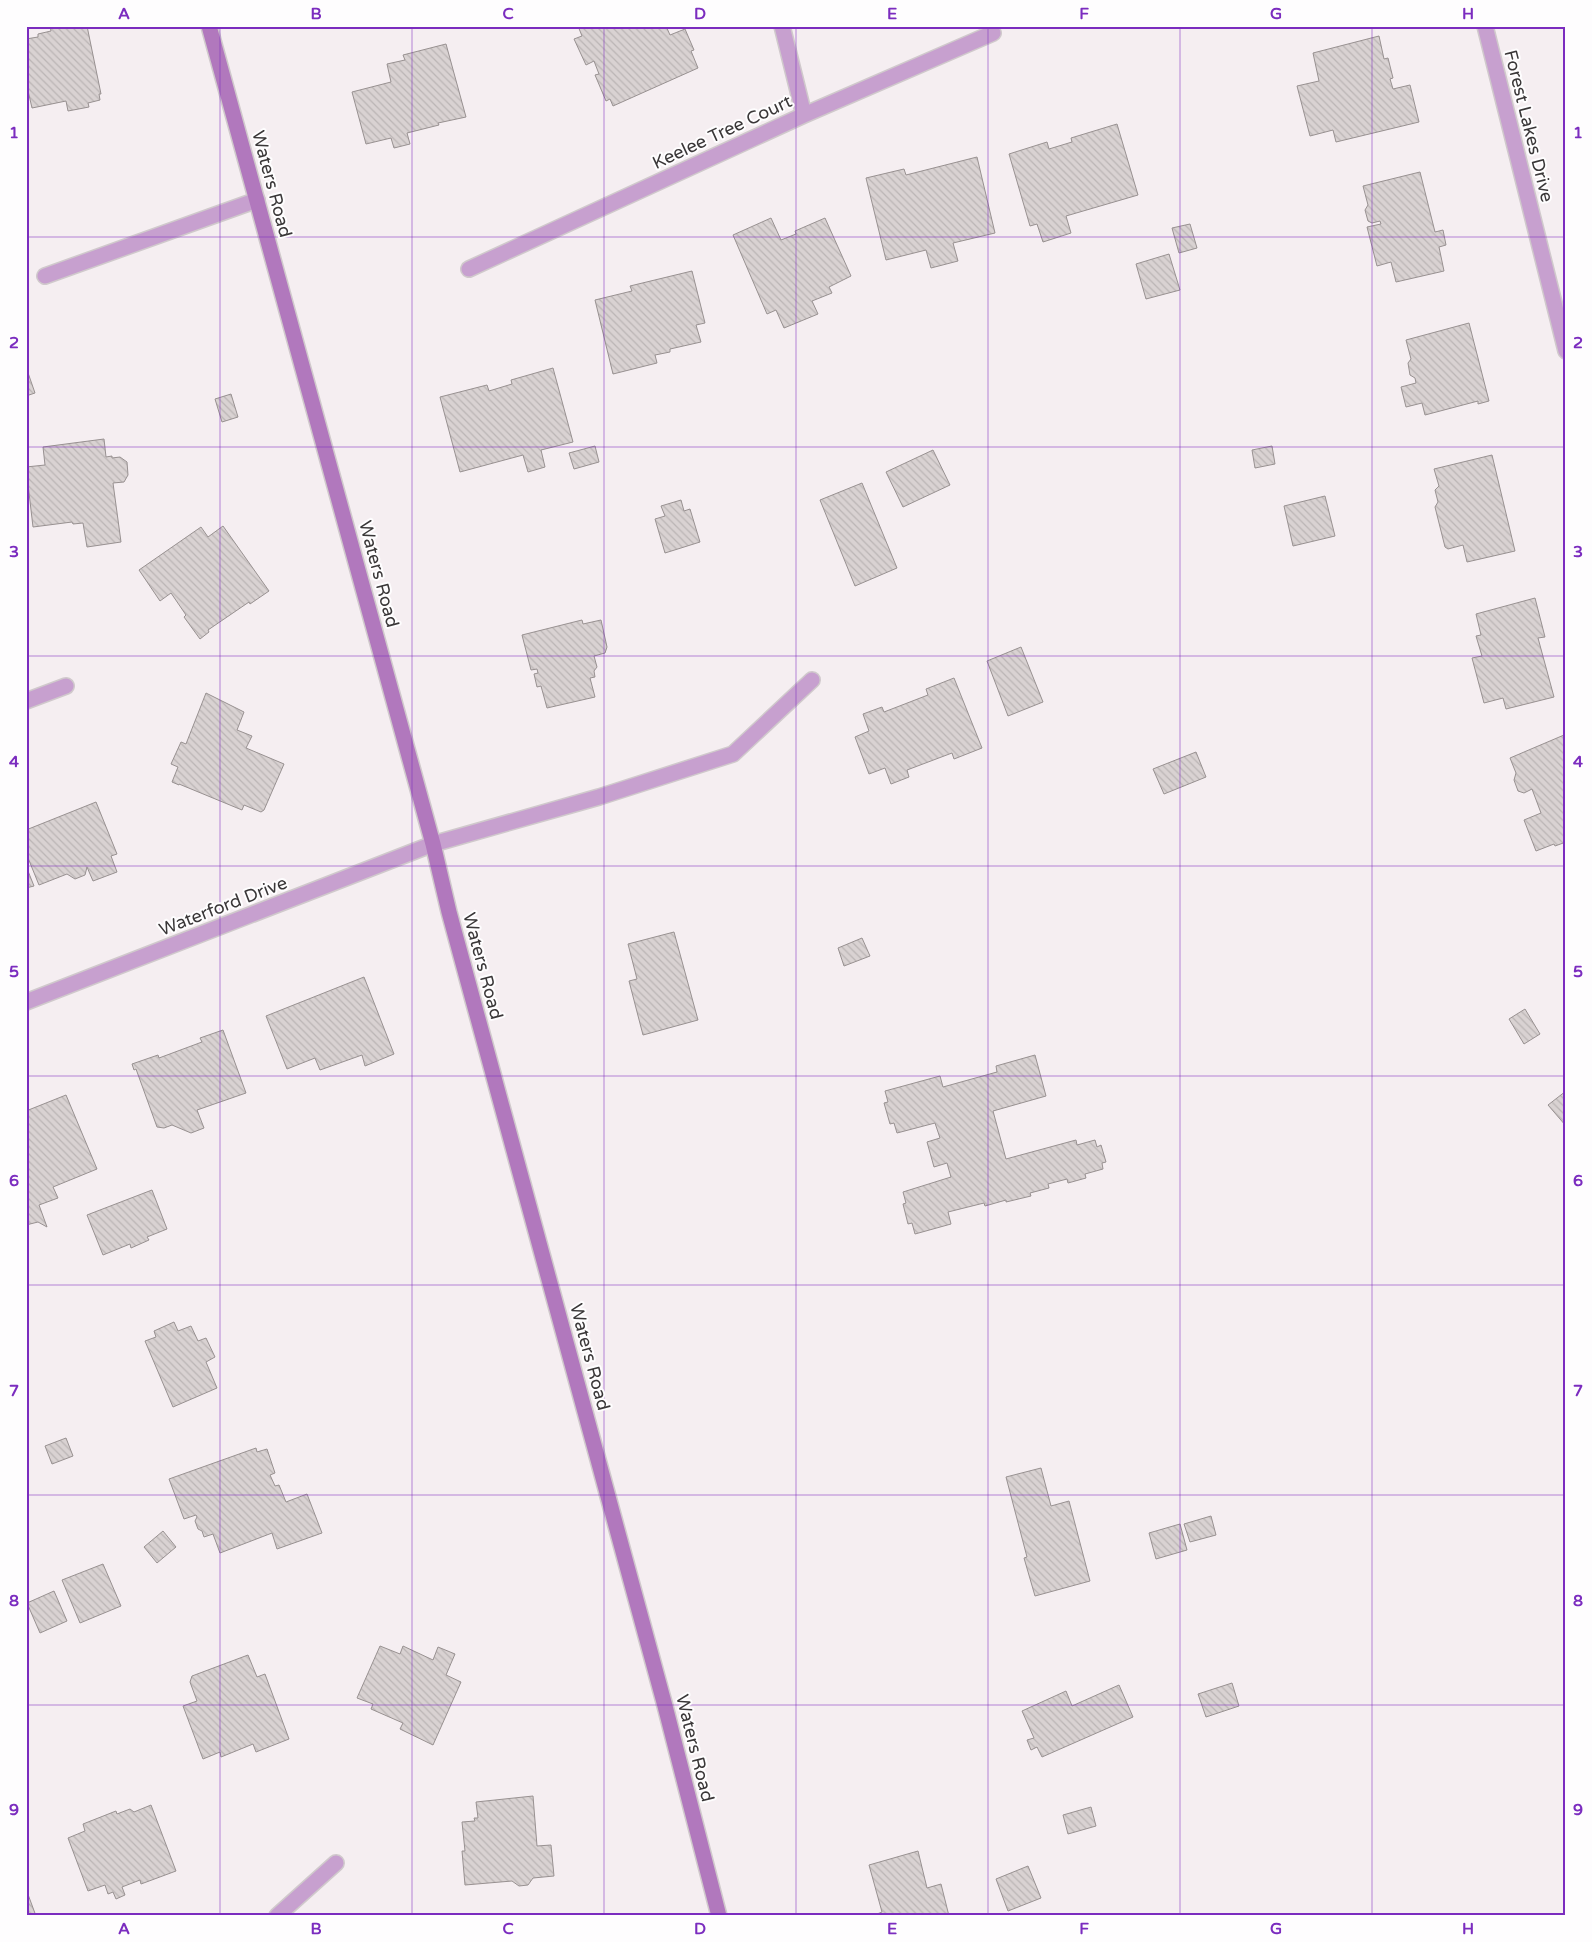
<svg xmlns="http://www.w3.org/2000/svg" width="1592" height="1942" viewBox="0 0 1592 1942" font-family="'Varela Round',sans-serif">
  <defs>
    <pattern id="building-back-hatch" width="6" height="6" patternUnits="userSpaceOnUse" patternTransform="scale(1.25)"><rect width="6" height="6" fill="#d9d2d2"/><path d="M-1 5l2 2M0 0l6 6M5-1l2 2" fill="none" stroke="#bbb5b5"/></pattern>
  </defs>
  <rect width="100%" height="100%" fill="#f5eef1"/>
  <!-- building -->
  <path fill="url(#building-back-hatch)" stroke="#989191" d="M50,26H87L101,94H99L100,100L88,103L89,107L68,111L66,101L32,108L26,82V39L38,37V34L51,31Z
    M578,26H666L670,35L685,29L694,50L691,51L698,68L613,106L610,99L606,101L595,75L599,74L594,61L586,65L574,39L582,36Z
    M1379,36L1384,59L1388,58L1393,78L1390,79L1393,89L1410,85L1419,122L1336,142L1333,130L1310,136L1297,86L1319,81L1313,53Z
    M446,44L466,117L438,123L439,125L407,133L410,144L394,148L391,138L366,144L352,92L391,82L387,64L405,60L403,55Z
    M1117,124L1138,195L1066,216L1071,233L1043,242L1037,224L1030,226L1009,154L1047,142L1049,149L1072,142L1071,138Z
    M977,157L995,233L953,243L958,261L931,268L926,250L886,260L866,178L904,169L906,175Z
    M1420,172L1435,232L1443,230L1446,245L1439,247L1444,271L1396,282L1391,262L1377,266L1367,227L1381,224L1380,221L1372,223L1368,221L1365,210L1368,205L1363,186Z
    M771,218L781,240L796,234L795,231L825,218L851,276L829,287L832,293L812,301L818,314L784,328L776,310L767,314L733,235Z
    M1190,224L1197,248L1179,253L1172,228Z
    M1169,254L1180,290L1146,299L1136,264Z
    M692,271L705,323L696,325L701,342L670,349V352L655,355L657,363L613,374L595,300L632,291L630,286Z
    M1469,323L1489,401L1478,404V401L1425,415L1422,403L1406,407L1401,387L1416,383L1415,378L1410,375L1408,363L1411,359L1406,340Z
    M26,367L35,393L26,396Z
    M553,368L573,442L541,450L545,467L528,472L523,455L460,472L440,397L487,385L489,391L512,384L511,380Z
    M231,394L238,417L222,422L215,399Z
    M104,439L106,457L112,456V458L120,457L127,462L128,475L124,482L113,483L121,542L87,547L83,523L73,524L72,522L33,527L26,467L45,465L43,447Z
    M595,446L599,462L574,469L569,453Z
    M1272,446L1275,464L1255,468L1252,450Z
    M933,450L950,485L903,507L886,472Z
    M1492,455L1515,551L1467,562L1463,545L1448,549L1445,547L1435,507L1438,502L1435,490L1439,486L1434,469Z
    M862,483L897,568L855,586L820,500Z
    M1325,496L1335,536L1293,546L1284,506Z
    M681,500L684,511L690,509L700,542L665,553L655,519L665,516L661,506Z
    M223,526L269,591L250,604L249,602L208,630L209,632L200,639L184,617L186,615L171,593L160,601L139,570L201,527L208,537Z
    M1535,598L1545,637L1538,638L1554,697L1506,709L1503,698L1484,703L1472,658L1482,656L1476,636L1481,635L1476,614Z
    M582,620L583,624L601,620L607,647L605,653L594,656L597,667L594,671L595,677L590,678L595,697L547,708L541,686L537,687L534,674L538,673L537,669L531,670L522,635Z
    M1021,647L1043,702L1008,716L987,661Z
    M954,678L982,748L954,759L952,753L907,770L909,777L891,784L885,768L869,774L855,737L869,731L863,714L882,707L884,712L928,695L926,689Z
    M206,693L244,712L237,730L252,736L246,748L284,764L264,810L261,812L244,805L242,810L179,784V785L172,782L178,767L171,764L181,742L186,744Z
    M1564,735L1566,842L1555,846L1554,844L1536,851L1524,820L1541,813L1532,789L1524,793L1518,791L1514,780L1516,773L1510,758Z
    M1196,752L1206,777L1164,794L1153,769Z
    M96,802L117,854L111,856L117,872L93,881L87,867L85,875L75,879L67,874L39,885L26,853V830Z
    M26,866L34,886L26,888Z
    M674,932L698,1020L643,1035L629,981L637,979L628,944Z
    M862,938L870,956L844,966L838,948Z
    M364,977L394,1054L365,1066L362,1055L320,1070L315,1058L287,1069L266,1016Z
    M1525,1009L1540,1034L1524,1044L1509,1019Z
    M223,1030L246,1093L197,1110L204,1128L191,1133L172,1125L164,1128L157,1127L136,1069L134,1070L132,1064L158,1055L159,1058L202,1042L200,1038Z
    M1035,1055L1046,1096L993,1111L1006,1159L1076,1140L1077,1145L1095,1140L1097,1147L1101,1145L1106,1162L1102,1163L1103,1169L1085,1174L1086,1178L1068,1183L1067,1179L1048,1184L1049,1188L1030,1193L1031,1196L1006,1202V1200L985,1206L984,1203L948,1212L951,1224L915,1234L912,1223L908,1224L903,1204L906,1203L903,1192L951,1177L947,1163L934,1167L927,1142L940,1138L935,1123L897,1133L894,1123L890,1124L884,1103L888,1102L885,1091L940,1076L943,1087L997,1072L996,1066Z
    M1566,1091V1126L1548,1105Z
    M66,1095L97,1169L53,1187L58,1198L39,1205L47,1227L38,1222L26,1225V1111Z
    M152,1190L167,1229L147,1237L149,1240L131,1248L130,1244L103,1255L87,1215Z
    M174,1322L178,1331L191,1326L198,1341L206,1338L215,1357L206,1362L217,1388L173,1407L145,1341L156,1337L154,1331Z
    M66,1438L73,1456L52,1464L45,1446Z
    M256,1448L257,1452L267,1449L275,1473L270,1475L275,1486L279,1485L286,1502L307,1494L322,1533L277,1549L272,1533L220,1553L213,1534L204,1537L202,1531L198,1529L195,1521L197,1517L196,1515L184,1519L169,1479Z
    M1041,1468L1051,1506L1069,1501L1090,1581L1035,1596L1024,1558L1027,1557L1006,1477Z
    M1211,1516L1216,1535L1190,1542L1184,1524Z
    M1180,1524L1187,1550L1156,1559L1149,1533Z
    M163,1531L176,1547L157,1563L144,1547Z
    M103,1564L121,1606L80,1623L62,1580Z
    M54,1591L67,1621L40,1633L27,1603Z
    M380,1646L400,1654L403,1646L433,1660L438,1647L455,1654L446,1675L461,1682L433,1745L400,1729L403,1723L371,1709L373,1704L357,1698Z
    M248,1655L257,1677L265,1674L289,1739L256,1752L253,1744L221,1757L220,1752L203,1759L183,1706L197,1701L190,1682L192,1676Z
    M1232,1683L1239,1706L1206,1717L1198,1694Z
    M1119,1685L1133,1717L1042,1757L1037,1747L1031,1750L1027,1740L1034,1738L1022,1711L1066,1691L1072,1706Z
    M533,1796L537,1846L551,1845L554,1876L533,1878L528,1885L519,1886L512,1881L465,1885L462,1851H465L462,1822L475,1821L474,1818H478L476,1802Z
    M151,1805L176,1871L141,1884L140,1880L122,1887L125,1895L116,1899L113,1892L108,1894L105,1885L88,1891L68,1838L85,1831L83,1824L116,1811L117,1814L130,1809L134,1812Z
    M1091,1807L1096,1826L1068,1834L1063,1815Z
    M918,1851L927,1888L941,1884L949,1916H872L882,1912L869,1865Z
    M1028,1866L1041,1898L1008,1911L996,1879Z
    M26,1889L36,1916H26Z"/>
  <g fill="none" stroke-linecap="round" stroke-linejoin="round">
    <defs>
      <path id="lane" d="M45,276L257,200
        M433,844L599,797L733,754L812,680"/>
      <path id="street" d="M782,26L804,115
        M1485,26L1566,351
        M469,269L804,115L993,33
        M26,701L66,686
        M26,1002L433,844
        M277,1916L336,1863"/>
      <path id="secondary" d="M209,26L433,844L449,912L665,1706L719,1916"/>
    </defs>
    <!-- lane casing -->
    <use href="#lane" stroke="#d0c9cc" stroke-width="18"/>
    <!-- street casing -->
    <use href="#street" stroke="#d0c9cc" stroke-width="18"/>
    <!-- secondary casing -->
    <use href="#secondary" stroke="#d0c9cc" stroke-width="18"/>
    <!-- lane -->
    <use href="#lane" stroke="#c7a0cf" stroke-width="15"/>
    <!-- street -->
    <use href="#street" stroke="#c7a0cf" stroke-width="15"/>
    <!-- secondary -->
    <use href="#secondary" stroke="#b178bd" stroke-width="15"/>
  </g>
  <!-- grid -->
  <path fill="none" stroke="#7b2cbf" stroke-width="1" stroke-opacity="0.55" d="M220,26V1916M412,26V1916M604,26V1916M796,26V1916M988,26V1916M1180,26V1916M1372,26V1916M26,237H1566M26,447H1566M26,656H1566M26,866H1566M26,1076H1566M26,1285H1566M26,1495H1566M26,1705H1566"/>
  <g text-anchor="middle" stroke-width="4" stroke-linejoin="round" paint-order="stroke">
    <!-- street labels -->
    <g font-size="18" fill="#3a3738" stroke="#fefdfe">
      <text transform="translate(1529 126) rotate(76)" y="6">Forest Lakes Drive</text>
      <text transform="translate(722 132) rotate(-25)" y="6">Keelee Tree Court</text>
      <text transform="translate(272 184) rotate(75)" y="6">Waters Road</text>
      <text transform="translate(379 574) rotate(75)" y="6">Waters Road</text>
      <text transform="translate(223 906) rotate(-21)" y="6">Waterford Drive</text>
      <text transform="translate(483 966) rotate(75)" y="6">Waters Road</text>
      <text transform="translate(590 1357) rotate(75)" y="6">Waters Road</text>
      <text transform="translate(695 1748) rotate(76)" y="6">Waters Road</text>
    </g>
  </g>
  <!-- border -->
  <rect width="1592" height="1942" fill="none" stroke="#fefdfe" stroke-width="55"/>
  <rect x="28" y="28" width="1536" height="1886" fill="none" stroke="#7b2cbf" stroke-width="2"/>
  <g font-size="16" text-anchor="middle" font-weight="bold" fill="#7b2cbf">
    <text x="124" y="19">A</text>
    <text x="316" y="19">B</text>
    <text x="508" y="19">C</text>
    <text x="700" y="19">D</text>
    <text x="892" y="19">E</text>
    <text x="1084" y="19">F</text>
    <text x="1276" y="19">G</text>
    <text x="1468" y="19">H</text>
    <text x="14" y="138">1</text>
    <text x="1578" y="138">1</text>
    <text x="14" y="348">2</text>
    <text x="1578" y="348">2</text>
    <text x="14" y="557">3</text>
    <text x="1578" y="557">3</text>
    <text x="14" y="767">4</text>
    <text x="1578" y="767">4</text>
    <text x="14" y="977">5</text>
    <text x="1578" y="977">5</text>
    <text x="14" y="1186">6</text>
    <text x="1578" y="1186">6</text>
    <text x="14" y="1396">7</text>
    <text x="1578" y="1396">7</text>
    <text x="14" y="1606">8</text>
    <text x="1578" y="1606">8</text>
    <text x="14" y="1815">9</text>
    <text x="1578" y="1815">9</text>
    <text x="124" y="1934">A</text>
    <text x="316" y="1934">B</text>
    <text x="508" y="1934">C</text>
    <text x="700" y="1934">D</text>
    <text x="892" y="1934">E</text>
    <text x="1084" y="1934">F</text>
    <text x="1276" y="1934">G</text>
    <text x="1468" y="1934">H</text>
  </g>
</svg>
